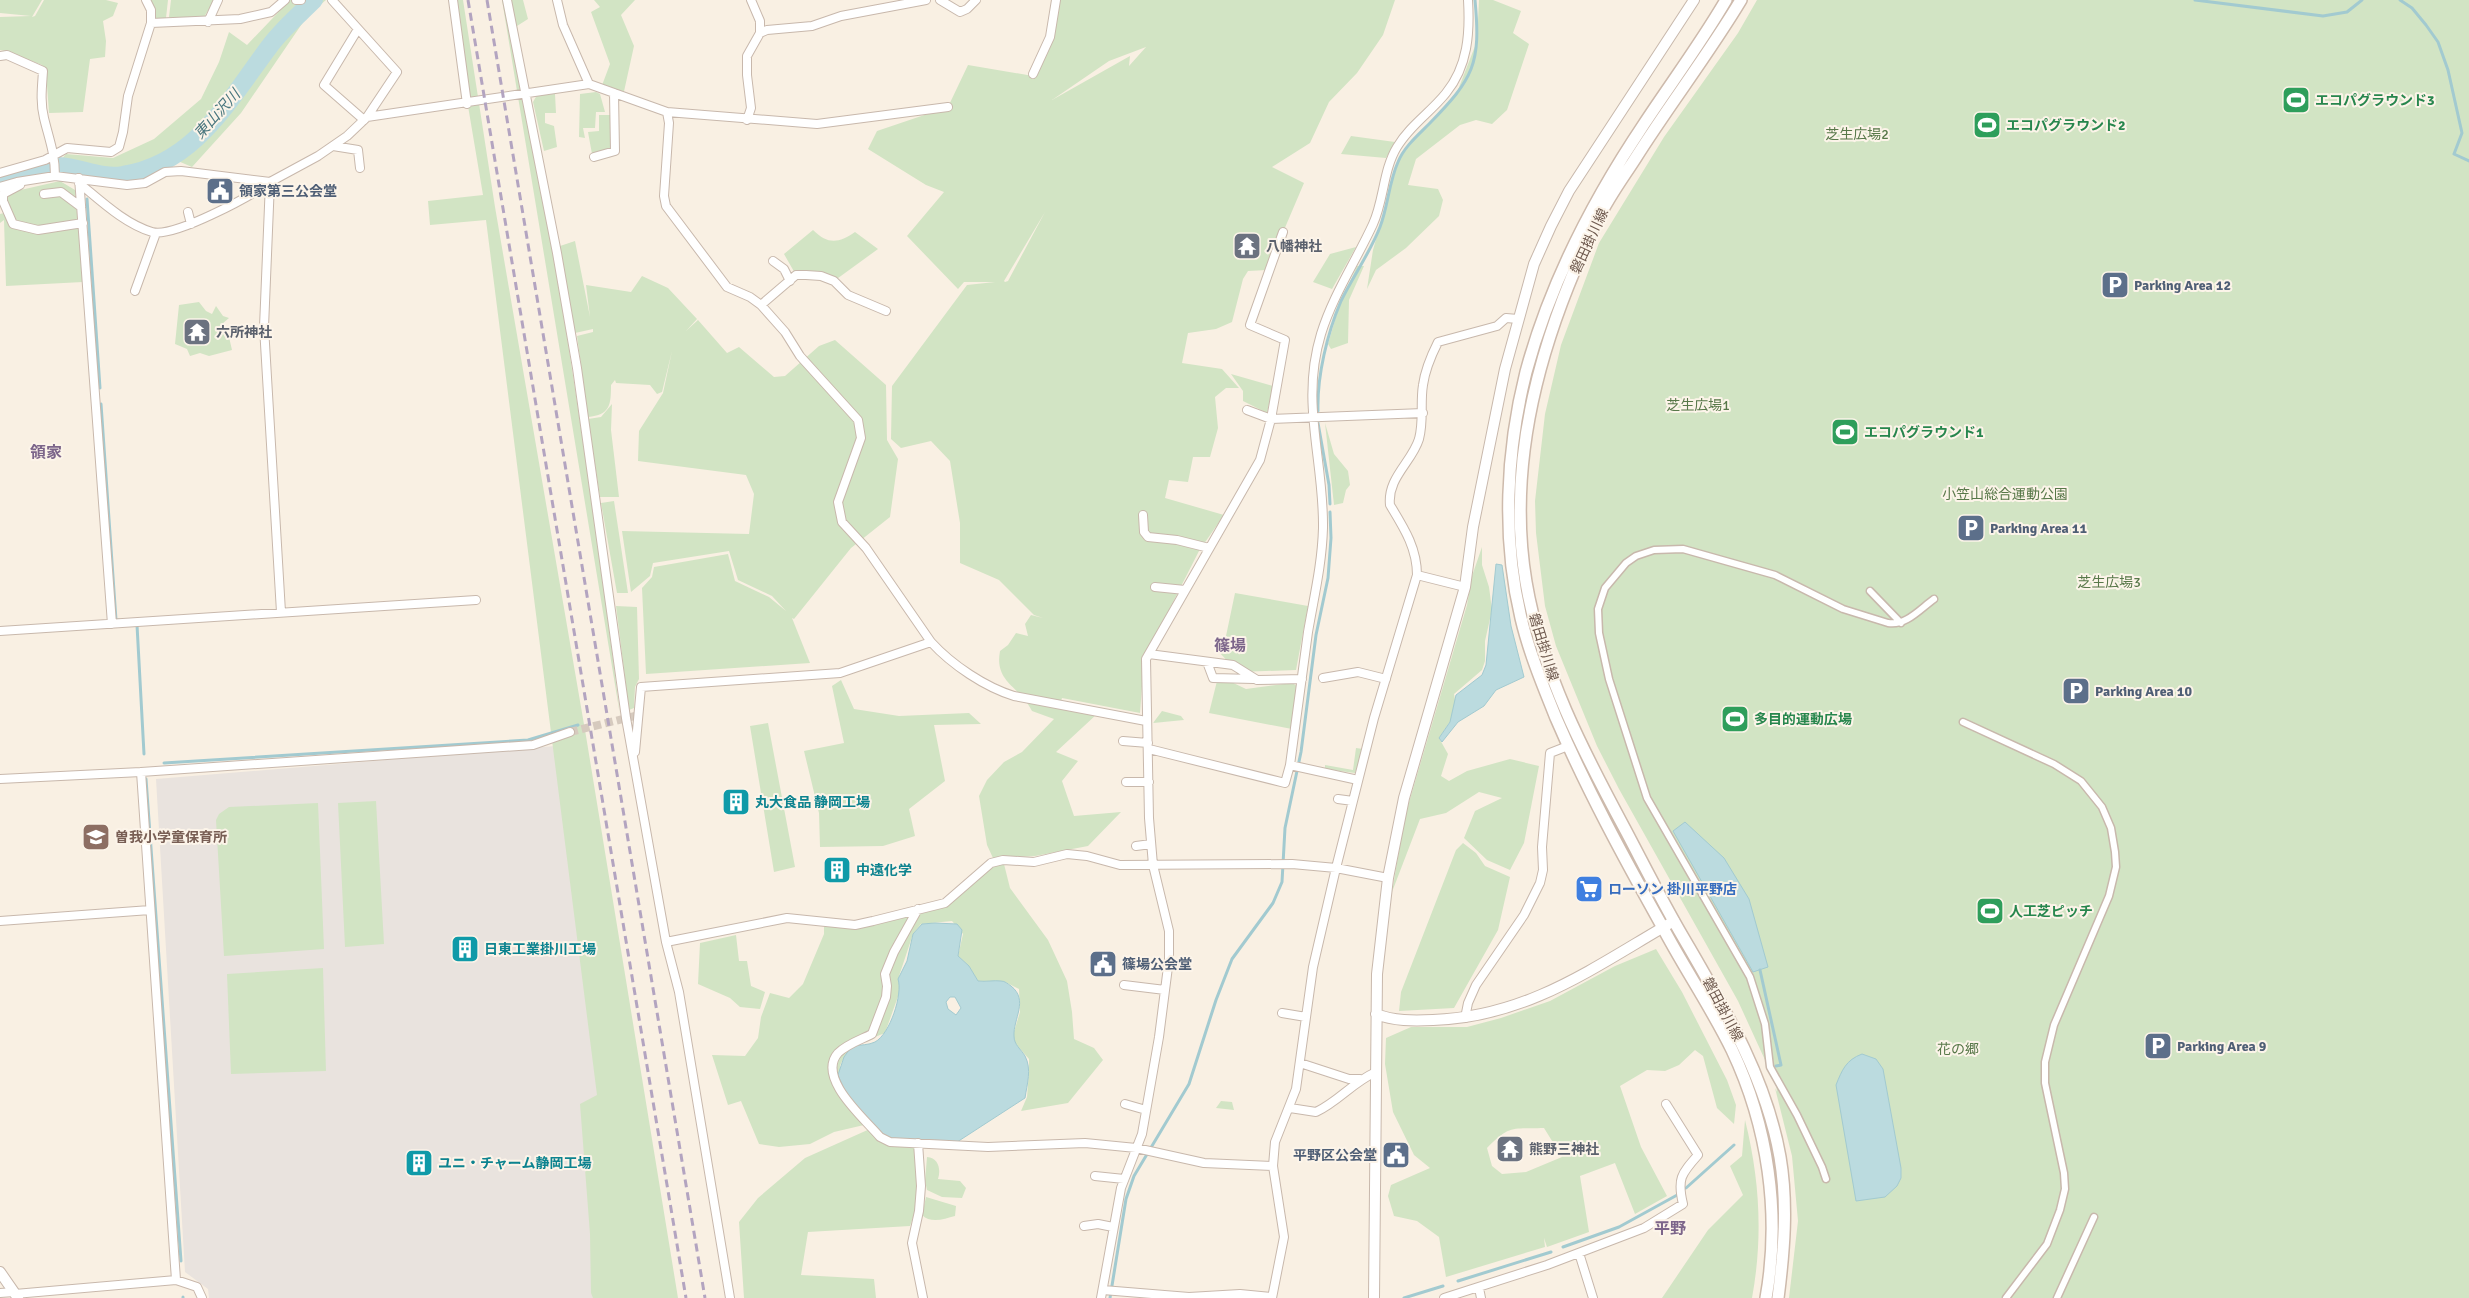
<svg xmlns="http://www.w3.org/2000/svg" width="2469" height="1298" viewBox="0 0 2469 1298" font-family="Signika,'Noto Sans JP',sans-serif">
  <rect width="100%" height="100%" fill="#f9f0e3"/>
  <!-- industrial -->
  <path fill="#e9e3de" d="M567,745L657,1298H209L208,1289L185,1272L156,779Z"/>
  <!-- green -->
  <path fill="#d2e4c4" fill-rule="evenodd" d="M0,0H42L32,17L35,16L44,0H106L118,3L113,16L103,21L106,41L105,57L90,59L83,112L49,113L46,71L42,65L6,51L0,50V17L31,16L0,13Z
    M148,0H168L166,18L154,23Z
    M171,0H214L203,19L175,22L169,17Z
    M290,0H326L308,15L241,113L192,167L178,161L133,181L89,177L61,169L60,161L66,154L113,158L154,139L201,99L219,62L229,32L247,45Z
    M454,0H463L495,207L586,736L678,1298H593L591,1293L590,1234L580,1104L597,1095L486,220L430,225L428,201L483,195L468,106Z
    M502,0H523L528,19L517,26C555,256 592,485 620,715Z
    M594,0H635L621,15L634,46L623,96L601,88L610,64L591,12L600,7Z
    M1054,0H1395L1383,35L1357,73L1329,102L1310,143L1272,167L1304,183L1267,270L1248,271L1243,279L1232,322L1216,329L1188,333L1182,363L1222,369L1239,388H1226L1215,397L1218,428L1210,457H1193L1188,482L1169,480L1165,498L1224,515L1199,551L1144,659L1140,713L1062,698L1060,705L1097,714L1056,752L1078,761L1062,781L1074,816L1121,812L1088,846L1035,856L993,858L987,845L979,796L987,780L1004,762L1022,752L1054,719L1032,711C1020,686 994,683 1000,651L1008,645L1016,633L1028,636L1025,624L1031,615L1043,618L1034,615L999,580L960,563V523L950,461L931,441L901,448L891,439L892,386L967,285L995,282H964L958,289L907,236L944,192L926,185L868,149L877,131L948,107L968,65L1033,76L1051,35ZM1146,47L1129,66L1130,56L1052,100L1109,61ZM1045,212L1008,281L1005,282L1004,281Z
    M1479,0H1493L1521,11L1513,33L1529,44L1507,110L1492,124L1476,120L1460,125L1416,159L1408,185L1438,189L1443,200L1439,216L1406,248L1376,270L1367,289L1373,250L1398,161L1412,141L1456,95L1477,41Z
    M1757,0H2469V1298H1789L1798,1221L1792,1156L1775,1088L1777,1092L1776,1084L1738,1001L1619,789L1597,746L1556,646L1545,606L1536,533L1535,501L1545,414L1561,345L1599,243L1664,137L1738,33Z
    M596,92L600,94L605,112H596L595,128H583L585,138L579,137L580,94Z
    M555,94L556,113H545V123L554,126L557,147L544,151L533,102L537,95Z
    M599,115H610L612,149L592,154L588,132L599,131Z
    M1351,136L1395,142L1386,158L1341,154Z
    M60,181L75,190L83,282L6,286L4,220L0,223V214L4,213L3,194Z
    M813,230C828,245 839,243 855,232L878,249L834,281L796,275L784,254Z
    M575,241L590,317L586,285L631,292L642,276L668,288L697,319L686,331L698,320L727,353L739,347L774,377L785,376L819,346L835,340L886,385L887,440L898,459L890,517L851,548L794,619L792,618L810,663L646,674L642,588L652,577L654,567L728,554L735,581L769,597L786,611L772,596L738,580L729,551L653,563L650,576L631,592L622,531L749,534L754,494L746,475L638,461L639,431L663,393L672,351L662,392L657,394L650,385L616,383L615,380L611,385C611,405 610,415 588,417L577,336L593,332V329L575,333L560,246Z
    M1356,247L1332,289L1313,282L1330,254Z
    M1357,266H1364L1349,300L1348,343L1331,349L1328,344L1338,310Z
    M199,302L206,311L212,314L216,306L223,316L229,318L222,324L229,337L232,350L209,356L200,353L190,356L187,349L175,344L179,305Z
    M1231,374L1273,386L1267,413L1243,401V391Z
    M612,404L611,430L619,497H600L588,419L601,417Z
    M1325,423L1334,454L1348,471L1350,485L1346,490L1343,503L1334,505Z
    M614,501L628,593H617L601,503Z
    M1482,547V565L1489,587L1492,610L1485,641V661L1482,670L1454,694L1457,711L1439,738L1448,754L1441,776L1449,781L1467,771L1510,759L1539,766L1524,843L1510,870L1487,860L1464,838L1475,811L1502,798L1479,792L1446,813L1420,819L1392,892L1405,816L1467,605L1472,576Z
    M1235,593L1308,606L1296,670L1238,672L1217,650L1216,644L1226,636Z
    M616,606L637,607L639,679L635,687L634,708L629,710Z
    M1225,679L1246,689L1292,683L1297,686L1292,729L1209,713L1217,681Z
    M841,680L854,709L899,716L969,713L981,724L934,725L945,781L909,809L915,836L883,846L820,847L819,813L804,751L844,743L832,686Z
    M1162,711L1181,716L1184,720L1153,723Z
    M768,723L795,867L774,872L750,726Z
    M1356,748L1363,749L1355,773L1325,769V765L1353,770Z
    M376,801L384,944L345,947L338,803Z
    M318,803L324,949L224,956L216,820L219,814L229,807Z
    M1463,843L1476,853L1485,866L1510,877L1498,930L1454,1008L1399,1011L1401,992L1456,850Z
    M1003,860L1010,888L1048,940L1067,981L1072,1012L1074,1039L1094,1048L1103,1060L1068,1103L1021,1111L1027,1097L1029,1072V1059L1015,1043L1013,1035L1020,1012L1019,989L1005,982L978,981L969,966L958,956L963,934L952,921L921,924L913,934L899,976L901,988L885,1033C864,1042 849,1044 840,1066L864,1125L834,1132L810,1144L779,1147L759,1144L741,1101L728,1105L712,1055L745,1056L758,1038L761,1017L770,993L789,998L803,984L824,934V925L855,926L945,905L991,863Z
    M736,935L739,961H747L751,986L765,992L760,1009L740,1007L730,998L698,984L700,943Z
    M1656,949L1682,992L1727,1080L1736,1105L1734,1124L1717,1108L1703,1056L1695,1050L1679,1065L1665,1071L1647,1070L1620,1086L1641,1147L1667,1196L1635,1214L1615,1163L1580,1176L1589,1232L1547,1247L1544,1238L1545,1247L1446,1277L1439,1237L1417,1221L1394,1216L1388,1196L1391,1185L1430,1168L1414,1155L1393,1112L1385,1064L1386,1038L1411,1027H1467L1501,1018L1550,1001L1615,966ZM1544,1128L1562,1157L1526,1172L1502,1174L1492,1166L1487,1148C1510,1124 1513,1129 1544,1128Z
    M323,968L326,1071L231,1074L227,974Z
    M1221,1101L1232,1102L1234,1110L1216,1108Z
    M1745,1120C1760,1180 1763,1238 1752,1298H1662L1708,1230L1743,1195L1730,1166L1742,1156Z
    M872,1128L885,1144L914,1143L920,1198L910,1226L808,1232L801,1275L874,1279L876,1298H744L739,1222L758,1198L805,1158Z
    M927,1157C939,1158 941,1170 938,1179L960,1181L966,1188L962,1198L942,1197L927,1190L925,1181Z
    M926,1197L956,1206L955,1216C944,1219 931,1224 922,1215Z"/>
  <!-- water -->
  <path fill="#bbdbdf" stroke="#a2cad0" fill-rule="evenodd" d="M1496,564L1502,565L1511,626L1524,677L1496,690L1484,706L1458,722L1442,742L1439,738L1450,722L1456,695L1482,675L1486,665Z
    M1685,822L1724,858L1749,899L1768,967L1753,972L1673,831Z
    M935,923L957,924L962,930L958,956L969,966L978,981C986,982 994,980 1001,981C1005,981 1008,984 1011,986C1029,1000 1013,1019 1014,1036C1014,1045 1021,1049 1025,1056C1032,1069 1027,1084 1025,1098L954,1144L892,1139L880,1134L861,1115L844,1089L838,1075L844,1057L852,1046C860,1045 869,1045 875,1042C890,1034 903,994 898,979L907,961L913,934L922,924ZM950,997H955L961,1008L956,1015L948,1009L946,1002Z
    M1862,1054L1876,1059L1883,1069L1901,1168V1178L1897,1186L1885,1197L1856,1201L1836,1085C1842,1070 1846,1060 1862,1054Z"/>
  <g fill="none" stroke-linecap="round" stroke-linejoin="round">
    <!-- stream -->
    <path stroke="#a2cad0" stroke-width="3" d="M2195,0L2323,16L2347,12L2362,0
      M2400,0L2412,8L2426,25L2438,42L2448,70L2462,133L2454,154L2469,161
      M85,172V173
      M87,199L100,388
      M101,404L116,620H119
      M1318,411C1317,376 1327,334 1341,301C1353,276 1370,253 1380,227C1388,206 1389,182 1398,162C1404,147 1418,135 1429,124C1474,78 1481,64 1475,0
      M1318,423L1329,485L1330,504
      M137,625L144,754
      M164,763L528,740L578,725
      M146,779L181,1261
      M1760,970L1781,1065L1776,1066
      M1686,1188L1734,1145
      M1563,1247L1619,1227L1679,1194
      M1458,1281L1551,1252
      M183,1297V1298
      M1110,1298L1126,1199L1134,1176L1189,1084L1216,1000L1232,959L1273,903L1282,882L1285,828L1301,752L1316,635L1328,578L1331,538L1330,512
      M1404,1298L1443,1286"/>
    <!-- river -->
    <path stroke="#bbdbdf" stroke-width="18" d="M0,181C18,176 40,165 59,166C80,167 101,179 123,175C195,164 229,100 269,47C281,30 299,15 314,0"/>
    <!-- minor-tunnel -->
    <path stroke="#d6cabe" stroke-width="8" stroke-dasharray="8 4" stroke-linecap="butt" d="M570,732L639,715"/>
    <defs>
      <path id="pedestrian" d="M1870,591L1901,623
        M1963,722L2054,764L2081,781L2102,807L2111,828L2115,852L2116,867L2109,896L2054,1025L2045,1062V1083L2064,1173L2065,1189L2060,1210L2047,1244L2006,1298
        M1826,1179L1822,1167L1797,1115L1770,1067L1765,1024L1750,977L1647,798L1609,679L1599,633L1598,609L1605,588L1626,563L1636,556L1654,550L1683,549L1775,575L1843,609L1888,623C1906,626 1920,609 1934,599
        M2057,1298L2094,1217"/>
      <path id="minor" d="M296,0H301
        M332,0L397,72L367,117
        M453,0L467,104
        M507,0L557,253L577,368L626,718L666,942L679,992L730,1298
        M557,0L563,25L589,84
        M751,0L760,21V33
        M940,0L960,12L967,9L976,0
        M208,22L218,0
        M151,23L240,19L271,12L285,0
        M358,29L324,85L364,120
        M0,56L7,55L43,71C42,87 40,102 44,118C49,139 55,153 55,176
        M1033,74L1050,37L1056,0
        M667,112L817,124L948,107
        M747,120L751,108L747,75V56L760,33L767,30L812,26L841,16L926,0
        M333,146L358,150L360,168
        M594,157L615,151L614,93
        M0,173L45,160L67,148L111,152L119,147L123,132L128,96L151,23V10L146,0
        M79,178L112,624
        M270,182L264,327L281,612
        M79,183C101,201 125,224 152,232C174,238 251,196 270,182
        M20,185L3,194V201L13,224L38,230L83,223
        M0,187L17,182L55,176L127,185L145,183L165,172L181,171L270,182L318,156L347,136L367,117L589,84L667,112L669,123L664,196L666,206L727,287L750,297L761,305L785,332L800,356L858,420L861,438L838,502L842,522L866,548L931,642C952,665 985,687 1014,696L1146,721
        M44,194L61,192L81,207
        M188,212L191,224
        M773,261L784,269L790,281
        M135,291L156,233
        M761,305L796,275H806L821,276L834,281L848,295L886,311
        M1247,410L1271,419L1285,340L1250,325L1283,232
        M1143,515L1144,532L1148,537L1177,540L1209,548
        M1155,587L1185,590
        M1465,587L1417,575C1417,548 1404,528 1390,505C1387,478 1412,462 1419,439C1424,421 1420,403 1423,385C1425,370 1431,356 1438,342L1497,326L1506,318L1518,319
        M0,631L476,600
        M1149,654L1233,665L1257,680L1302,679
        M1207,662L1213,678L1254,679
        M1323,678L1358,672L1386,679
        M1123,741L1148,743
        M1149,749L1285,783L1290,765C1296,721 1302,677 1308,632C1314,597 1322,564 1323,528C1324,459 1300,403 1321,334C1333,295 1356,261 1373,224C1384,200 1383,170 1397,147C1410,125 1431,112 1446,93C1468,66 1470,33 1468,0
        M635,752L641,687L840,673L931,642
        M1290,765L1358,780
        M141,772L176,1280
        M0,779L141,772L533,745L570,732
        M1126,782H1149
        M1338,799L1353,801
        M1136,846L1151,844
        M918,909L894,952L885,974L887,986L886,997L872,1034C860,1040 847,1044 838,1053C816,1078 865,1119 880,1137L890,1142L988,1147L1085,1143L1136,1148L1204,1163L1273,1166
        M0,921L150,910
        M666,942L787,918L855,925L873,921L945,903L991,863L1003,860L1034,862L1067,854L1087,856L1120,865L1292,864L1336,868L1388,878
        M1124,985L1165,990
        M1282,1013L1306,1017
        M1465,1018L1468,1003L1476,985L1524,915L1540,883L1543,870L1542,847L1550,753L1568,746
        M1300,1063L1349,1079H1360
        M1125,1104L1146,1110
        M1290,1108L1316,1112C1339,1101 1353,1082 1376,1072
        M918,1143L921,1186L919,1211L912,1243L923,1298
        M1095,1176L1124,1179
        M1084,1226L1098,1224L1113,1227
        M1579,1253L1593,1298
        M1479,1288L1481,1298
        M1103,1290L1189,1297L1240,1294L1271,1297
        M0,1293L14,1292
        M15,1294L176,1280L197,1287L202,1298
        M1101,1298L1121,1188L1142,1134L1159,1037L1169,959V931L1153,865L1149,818L1146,659L1260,460L1271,419L1423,413
        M1272,1298L1284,1237L1273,1166L1275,1142L1296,1089L1313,967L1336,868L1374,718L1417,575
        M1444,1298L1547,1265L1644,1228L1683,1204C1677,1179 1681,1174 1698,1155L1666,1104"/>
      <path id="tertiary" d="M1376,1014C1394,1021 1413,1021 1433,1020C1528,1017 1594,967 1674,921
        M0,1272L18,1298
        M1374,1298L1377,974L1388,878L1404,798L1465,587L1473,527L1505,369L1534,264L1551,226L1569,191L1694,0"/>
      <path id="secondary" d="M1726,0C1701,43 1671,83 1644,124C1593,200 1550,283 1526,372C1506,451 1502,539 1521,618C1529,652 1543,686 1556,718C1587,790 1624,858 1662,926C1684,968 1711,1007 1732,1050C1768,1126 1781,1214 1766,1298
        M1741,0C1708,55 1669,105 1635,159C1622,179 1608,198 1598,219C1543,331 1505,457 1526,582C1541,671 1584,753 1626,831C1645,867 1663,903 1683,937C1723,1006 1766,1077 1780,1157C1788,1204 1784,1251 1778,1298"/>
    </defs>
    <!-- pedestrian casing -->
    <use href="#pedestrian" stroke="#c8b8ac" stroke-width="9"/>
    <!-- minor casing -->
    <use href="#minor" stroke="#c8b8ac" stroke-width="10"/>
    <!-- tertiary casing -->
    <use href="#tertiary" stroke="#c8b8ac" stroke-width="12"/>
    <!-- secondary casing -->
    <use href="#secondary" stroke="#cdbaac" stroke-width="14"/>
    <!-- pedestrian -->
    <use href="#pedestrian" stroke="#fff" stroke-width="6"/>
    <!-- minor -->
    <use href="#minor" stroke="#fff" stroke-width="8"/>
    <!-- tertiary -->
    <use href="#tertiary" stroke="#fff" stroke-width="10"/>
    <!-- secondary -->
    <use href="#secondary" stroke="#fff" stroke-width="11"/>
    <!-- rail -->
    <path stroke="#b3a4c0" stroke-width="3" stroke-dasharray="8 5" stroke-linecap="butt" d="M468,0L686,1298
      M487,0L705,1298"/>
  </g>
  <!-- icons -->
  <defs>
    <symbol id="stadium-square" viewBox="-11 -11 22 22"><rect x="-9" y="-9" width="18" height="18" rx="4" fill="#2e9e5b" stroke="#fcf4e9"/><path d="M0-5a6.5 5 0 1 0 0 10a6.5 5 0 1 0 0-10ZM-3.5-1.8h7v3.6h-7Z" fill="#fff"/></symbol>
    <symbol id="civic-square" viewBox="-11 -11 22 22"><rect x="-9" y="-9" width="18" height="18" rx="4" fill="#5c6f8a" stroke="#fcf4e9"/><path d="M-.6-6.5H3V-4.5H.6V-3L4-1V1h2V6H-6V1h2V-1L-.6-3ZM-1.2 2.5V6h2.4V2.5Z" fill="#fff"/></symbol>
    <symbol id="temple-square" viewBox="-11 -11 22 22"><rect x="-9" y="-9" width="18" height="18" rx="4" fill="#6b7280" stroke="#fcf4e9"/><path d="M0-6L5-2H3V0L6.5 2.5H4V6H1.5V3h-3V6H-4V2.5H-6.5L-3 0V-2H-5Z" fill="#fff"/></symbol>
    <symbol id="parking-square" viewBox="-11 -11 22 22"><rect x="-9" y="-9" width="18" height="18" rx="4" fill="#5c6f8a" stroke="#fcf4e9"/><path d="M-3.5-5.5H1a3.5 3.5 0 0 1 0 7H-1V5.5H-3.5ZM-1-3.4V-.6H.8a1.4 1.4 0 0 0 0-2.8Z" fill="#fff"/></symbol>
    <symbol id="building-square" viewBox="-11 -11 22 22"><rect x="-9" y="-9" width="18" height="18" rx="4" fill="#0f9aa8" stroke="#fcf4e9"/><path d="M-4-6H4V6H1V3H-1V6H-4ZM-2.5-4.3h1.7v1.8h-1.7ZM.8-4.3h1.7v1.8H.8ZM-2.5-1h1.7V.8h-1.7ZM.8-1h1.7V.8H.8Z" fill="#fff"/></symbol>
    <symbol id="school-square" viewBox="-11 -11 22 22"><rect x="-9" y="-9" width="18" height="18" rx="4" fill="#8d6e63" stroke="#fcf4e9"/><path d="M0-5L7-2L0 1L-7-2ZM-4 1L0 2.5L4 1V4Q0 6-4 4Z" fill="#fff"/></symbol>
    <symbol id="supermarket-square" viewBox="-11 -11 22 22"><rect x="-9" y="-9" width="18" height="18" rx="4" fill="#3f7fe0" stroke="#fcf4e9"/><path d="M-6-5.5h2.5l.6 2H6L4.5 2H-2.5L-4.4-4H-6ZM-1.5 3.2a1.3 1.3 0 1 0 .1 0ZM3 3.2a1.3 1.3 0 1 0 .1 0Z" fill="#fff"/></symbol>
  </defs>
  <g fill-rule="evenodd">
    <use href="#stadium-square" x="2280" y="84" width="32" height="32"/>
    <use href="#stadium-square" x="1971" y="109" width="32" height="32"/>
    <use href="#civic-square" x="204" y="175" width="32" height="32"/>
    <use href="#temple-square" x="1231" y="230" width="32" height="32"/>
    <use href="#parking-square" x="2099" y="269" width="32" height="32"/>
    <use href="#temple-square" x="181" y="316" width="32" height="32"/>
    <use href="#stadium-square" x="1829" y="416" width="32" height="32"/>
    <use href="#parking-square" x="1955" y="512" width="32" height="32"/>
    <use href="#parking-square" x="2060" y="675" width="32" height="32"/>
    <use href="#stadium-square" x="1719" y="703" width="32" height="32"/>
    <use href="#building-square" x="720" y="786" width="32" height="32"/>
    <use href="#school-square" x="80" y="821" width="32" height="32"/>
    <use href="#building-square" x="821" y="854" width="32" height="32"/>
    <use href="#supermarket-square" x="1573" y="873" width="32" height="32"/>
    <use href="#stadium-square" x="1974" y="895" width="32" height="32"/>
    <use href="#building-square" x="449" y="933" width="32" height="32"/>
    <use href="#civic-square" x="1087" y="948" width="32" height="32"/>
    <use href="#parking-square" x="2142" y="1030" width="32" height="32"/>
    <use href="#temple-square" x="1494" y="1133" width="32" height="32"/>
    <use href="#civic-square" x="1380" y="1139" width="32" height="32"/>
    <use href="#building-square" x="403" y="1147" width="32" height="32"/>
  </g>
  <g text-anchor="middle" stroke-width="4" stroke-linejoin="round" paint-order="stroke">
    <!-- leisure labels -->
    <g font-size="14" font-weight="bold" fill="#27864d" stroke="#fcf4e9" text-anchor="start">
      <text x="2315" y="105">エコパグラウンド3</text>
      <text x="2006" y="130">エコパグラウンド2</text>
      <text x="1864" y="437">エコパグラウンド1</text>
      <text x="1754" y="724">多目的運動広場</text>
      <text x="2009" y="916">人工芝ピッチ</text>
    </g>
    <!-- park labels -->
    <g font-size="14" fill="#587849" stroke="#fcf4e9">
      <text x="1857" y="139">芝生広場2</text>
      <text x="1698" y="410">芝生広場1</text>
      <text x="2005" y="499">小笠山総合運動公園</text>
      <text x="2109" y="587">芝生広場3</text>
      <text x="1958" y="1054">花の郷</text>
    </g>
    <!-- service labels -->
    <g font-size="14" font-weight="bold" fill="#4e5e75" stroke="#fcf4e9" text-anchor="start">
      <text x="239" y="196">領家第三公会堂</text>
      <text x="2134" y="290">Parking Area 12</text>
      <text x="1990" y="533">Parking Area 11</text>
      <text x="2095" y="696">Parking Area 10</text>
      <text x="1122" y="969">篠場公会堂</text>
      <text x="2177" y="1051">Parking Area 9</text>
      <text x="1377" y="1160" text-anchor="end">平野区公会堂</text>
    </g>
    <!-- street labels -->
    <g font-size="14" fill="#6d584d" stroke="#fcf4e9">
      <text transform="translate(1589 241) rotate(-65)" y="5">磐田掛川線</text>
      <text transform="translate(1544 647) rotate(73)" y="5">磐田掛川線</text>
      <text transform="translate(1723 1009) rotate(62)" y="5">磐田掛川線</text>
    </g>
    <!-- worship labels -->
    <g font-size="14" font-weight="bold" fill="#5b616d" stroke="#fcf4e9" text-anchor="start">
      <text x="1266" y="251">八幡神社</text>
      <text x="216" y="337">六所神社</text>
      <text x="1529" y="1154">熊野三神社</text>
    </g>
    <!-- culture labels -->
    <g font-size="14" font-weight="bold" fill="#0d838f" stroke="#fcf4e9" text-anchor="start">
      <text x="755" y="807">丸大食品 静岡工場</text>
      <text x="856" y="875">中遠化学</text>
      <text x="484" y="954">日東工業掛川工場</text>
      <text x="438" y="1168">ユニ・チャーム静岡工場</text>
    </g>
    <!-- education labels -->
    <g font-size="14" font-weight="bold" fill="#785e54" stroke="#fcf4e9" text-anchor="start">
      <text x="115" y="842">曽我小学童保育所</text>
    </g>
    <!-- shop labels -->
    <g font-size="14" font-weight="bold" fill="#366cbe" stroke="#fcf4e9" text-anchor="start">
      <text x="1608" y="894">ローソン 掛川平野店</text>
    </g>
    <!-- water labels -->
    <g font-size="15" font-style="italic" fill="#4a777f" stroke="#fcf4e9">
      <text transform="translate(217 114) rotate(-48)" y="5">東山沢川</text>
    </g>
    <!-- quarter labels -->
    <g font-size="16" font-weight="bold" fill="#7c658a" stroke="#fcf4e9">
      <text x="46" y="458">領家</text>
      <text x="1230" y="651">篠場</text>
      <text x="1670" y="1234">平野</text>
    </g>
  </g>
</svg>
